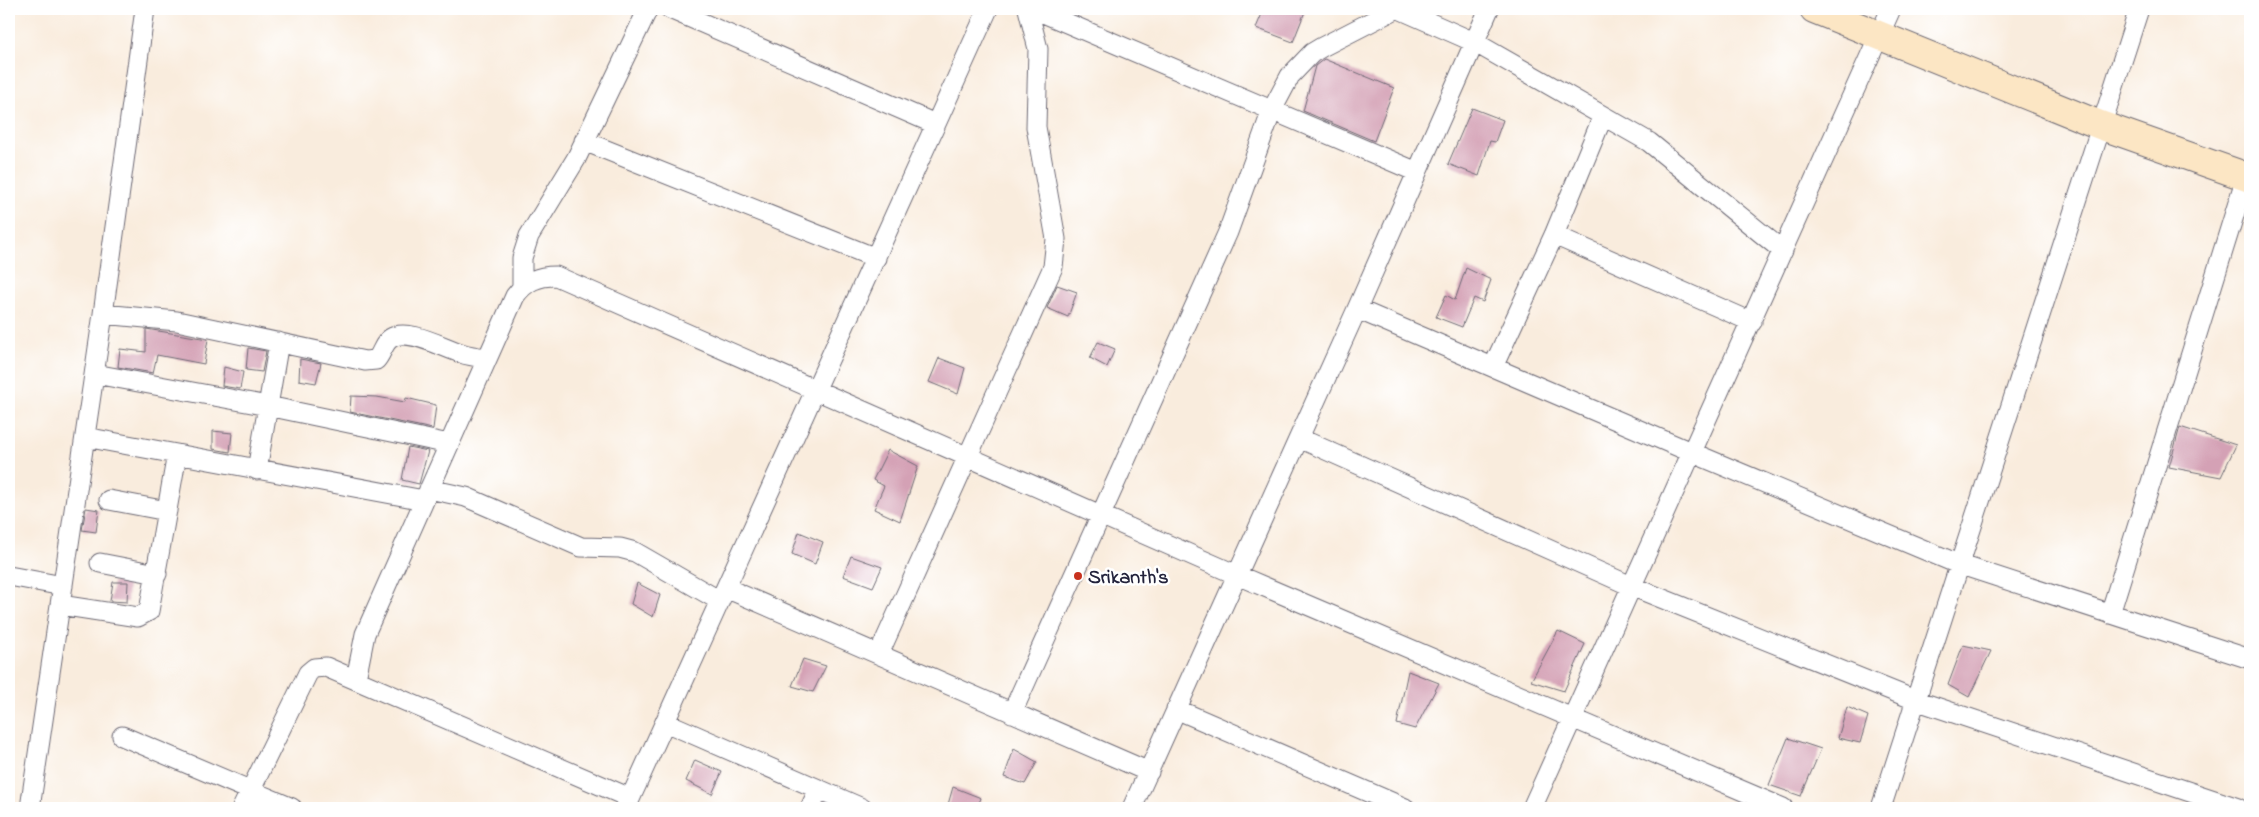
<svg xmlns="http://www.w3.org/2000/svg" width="2259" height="817" viewBox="0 0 2259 817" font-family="'Indie Flower',sans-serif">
  <rect width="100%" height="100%" fill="#fff"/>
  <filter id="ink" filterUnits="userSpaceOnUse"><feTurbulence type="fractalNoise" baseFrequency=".02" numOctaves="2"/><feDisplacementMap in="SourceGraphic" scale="10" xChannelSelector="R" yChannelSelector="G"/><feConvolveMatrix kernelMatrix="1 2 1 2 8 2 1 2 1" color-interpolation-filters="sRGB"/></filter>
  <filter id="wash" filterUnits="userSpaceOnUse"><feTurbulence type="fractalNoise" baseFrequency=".0096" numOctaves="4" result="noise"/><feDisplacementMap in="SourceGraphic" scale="20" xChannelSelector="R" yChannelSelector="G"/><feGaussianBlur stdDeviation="1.12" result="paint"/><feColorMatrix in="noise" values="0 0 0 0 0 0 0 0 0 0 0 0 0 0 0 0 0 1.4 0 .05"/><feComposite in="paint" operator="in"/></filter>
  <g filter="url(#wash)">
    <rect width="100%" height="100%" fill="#f9ecdd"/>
    <g id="blocks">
      <!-- building -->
      <path fill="#d4a1b5" d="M1264,9H1306L1293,42L1256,28Z
        M1324,59L1394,88L1374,141L1303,111L1315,66Z
        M1472,108L1503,120L1495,142L1490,141L1479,176L1448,164Z
        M1466,268L1491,280L1483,302L1474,298L1462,327L1436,317L1446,295L1455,300Z
        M1057,285L1077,292L1068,317L1047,308Z
        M146,329L208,339L204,364L157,355L153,373L118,367L120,349L146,352Z
        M1098,342L1115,349L1107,367L1090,358Z
        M248,348L266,351L262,372L246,370Z
        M939,358L965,368L958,394L929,382Z
        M300,359L321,363L316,383L299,380Z
        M224,367L243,372L240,389L222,386Z
        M351,396L377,397L405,402L406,398L436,405L433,429L350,412Z
        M2180,427L2236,445L2221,477L2169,467Z
        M213,431L232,433L230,452L213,449Z
        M408,447L428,451L419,484L402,480Z
        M888,450L918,466L900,521L874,509L884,486L873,480Z
        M86,508L99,510L96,532L82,530Z
        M799,532L823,542L815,564L792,554Z
        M851,556L882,567L873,587L843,576Z
        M113,582H128L127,602L110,601Z
        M637,583L660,595L653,617L631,604Z
        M1558,631L1585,644L1564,691L1531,681Z
        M1963,645L1991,651L1969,697L1948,685Z
        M803,659L826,666L813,692L792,686Z
        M1408,671L1439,683L1415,729L1397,724Z
        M1847,707L1868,716L1860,743L1838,738Z
        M1788,738L1821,749L1801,796L1769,785Z
        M1014,749L1037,762L1025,784L1004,777Z
        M695,760L722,772L712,794L686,781Z
        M953,787L981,798L977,808H947Z"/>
    </g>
  </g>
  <g filter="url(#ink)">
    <use href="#blocks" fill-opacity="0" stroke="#6d6974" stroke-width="1"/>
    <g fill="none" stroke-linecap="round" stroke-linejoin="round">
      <defs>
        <path id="street" d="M670,9L935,124
          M1034,9L1417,172
          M1399,9L1474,42L1649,142L1783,251
          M584,141L876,258
          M1554,235L1752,322
          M522,286V258L529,236L576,159L648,9
          M1357,309L1693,453L1958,564L2250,659
          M103,314L177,321L365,361L376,360C382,354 383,343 391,338C407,327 444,348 461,353C469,356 478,357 487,358
          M1493,367L1554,235L1603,116
          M95,374L268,406L449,444
          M85,437L424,500
          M1299,438L1631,586L1915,700L2238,808
          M257,470L279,342
          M429,489L466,497L581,547L620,548L635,552L720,601
          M109,500L167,511
          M100,563L157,574
          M9,576L63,586
          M726,588L1149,772
          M60,605L138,617L149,611L177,454
          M2110,614L2246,177
          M879,654L1053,267L1056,239L1036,127L1038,49L1028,9
          M356,679L365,634L515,296C526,281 538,276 556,276L1237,575L1783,808
          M1176,709L1405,808
          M1012,713L1228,232L1272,110L1290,76L1312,53L1322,47L1396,9
          M665,722L862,808
          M122,736L292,808
          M30,808L103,314L145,9
          M242,808L308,673L314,668L326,667L630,798
          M626,808L988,9
          M810,808L819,789
          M1132,808L1357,309L1489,9
          M1532,808L1891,9
          M1881,808L2139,9"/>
        <path id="secondary" d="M1814,9L2100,125L2250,178"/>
      </defs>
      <!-- street casing -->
      <use href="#street" stroke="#6d6974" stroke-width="21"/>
      <!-- secondary casing -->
      <use href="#secondary" stroke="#6d6974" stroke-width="30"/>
      <!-- street -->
      <use href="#street" stroke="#fff" stroke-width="19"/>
      <!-- secondary -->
      <use href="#secondary" stroke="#fce6c4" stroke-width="28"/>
    </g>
  </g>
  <!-- markers -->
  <circle fill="#c8321e" stroke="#fff" stroke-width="2" cx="1078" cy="576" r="5"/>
  <g text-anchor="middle" stroke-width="5" stroke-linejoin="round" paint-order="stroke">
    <!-- poi labels -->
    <g font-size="20" font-weight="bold" fill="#22223b" stroke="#fff" text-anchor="start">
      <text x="1088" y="583">Srikanth's</text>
    </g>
  </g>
  <!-- margin -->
  <rect width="2259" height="817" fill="none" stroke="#fff" stroke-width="30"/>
</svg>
